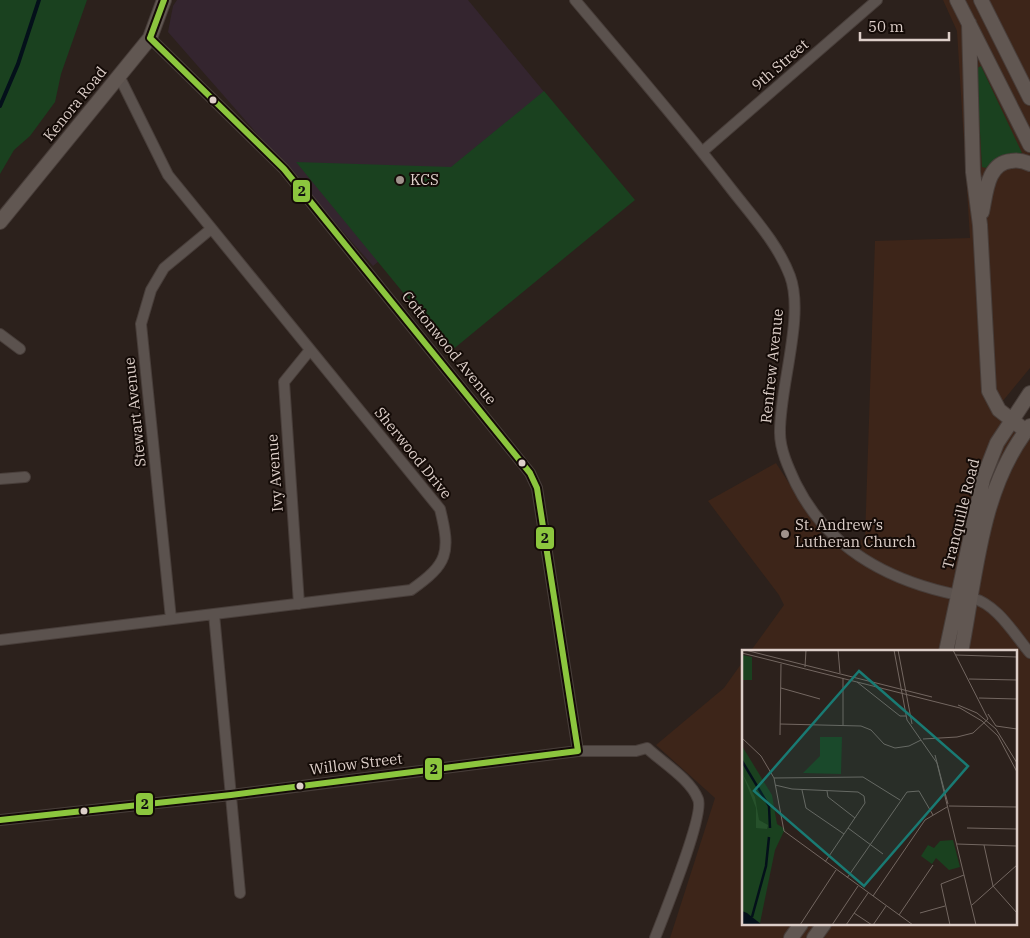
<svg xmlns="http://www.w3.org/2000/svg" width="1030" height="938" viewBox="0 0 1030 938" font-family="'IBM Plex Serif',serif">
  <rect width="100%" height="100%" fill="#2c211c"/>
  <!-- built -->
  <path fill="#3d2519" d="M943,0H1030V368L1002,402L1030,426V938H670L715,798L656,745L724,688L744,660V924H1016V652H750L784,605L779,595L708,501L776,463L831,548L865,539L875,241L970,238L957,31Z"/>
  <!-- education -->
  <path fill="#34252f" d="M177,0H468L559,110L373,266L168,32L173,6Z"/>
  <!-- green -->
  <path fill="#1a411f" d="M0,0H87L61,74L55,102L30,136L14,150L0,174Z
    M981,66L1022,153C1006,154 997,157 986,168L982,167L977,80V68Z
    M544,91L635,200L451,351L296,162L451,167Z"/>
  <g fill="none" stroke-linecap="round" stroke-linejoin="round">
    <!-- stream -->
    <path stroke="#04101a" stroke-width="4" d="M0,106L18,64L39,0"/>
    <defs>
      <path id="street" d="M575,0C628,63 682,125 732,190C753,217 778,244 790,276C805,316 779,389 780,433C780,450 789,469 796,484C828,548 889,581 958,595
        M150,38L284,169L530,473L537,488L578,751
        M702,152L877,0
        M0,334L20,349
        M0,479L25,477
        M972,598C997,604 1014,634 1030,653
        M299,604L284,382L310,350
        M214,614L240,893
        M171,619L141,324L151,290L164,268L211,229
        M0,640L411,590C448,564 451,553 440,509L168,175L119,76
        M0,820L231,795L578,751H636L647,748C663,763 690,779 698,799C705,814 663,917 655,938"/>
      <path id="secondary" d="M957,0L1030,145
        M981,0L1030,98
        M969,23L973,172L980,225L989,391L999,410L1026,431
        M982,212C986,194 987,163 1011,161C1017,160 1024,161 1030,164
        M0,222L150,38L164,0
        M946,652L983,479L997,443L1030,393
        M961,652C976,577 980,488 1030,426
        M791,938L801,924
        M814,938L824,924"/>
    </defs>
    <!-- street casing -->
    <use href="#street" stroke="#483e3a" stroke-width="12"/>
    <!-- secondary casing -->
    <use href="#secondary" stroke="#483e3a" stroke-width="16"/>
    <!-- street -->
    <use href="#street" stroke="#5b524e" stroke-width="10"/>
    <!-- secondary -->
    <use href="#secondary" stroke="#615752" stroke-width="14"/>
    <defs>
      <path id="bus-1" d="M150,38L284,169L530,473L537,488L578,751
        M150,38L164,0
        M0,820L231,795L578,751"/>
    </defs>
    <!-- bus-1 casing -->
    <use href="#bus-1" stroke="#140b07" stroke-width="10"/>
    <!-- bus-1 -->
    <use href="#bus-1" stroke="#8cc63e" stroke-width="6"/>
  </g>
  <!-- markers -->
  <g fill="#ddcfc9" stroke="#140b07" stroke-width="2">
    <circle cx="213" cy="100" r="4.5"/>
    <circle cx="522" cy="463" r="4.5"/>
    <circle cx="300" cy="786" r="4.5"/>
    <circle cx="84" cy="811" r="4.5"/>
  </g>
  <g fill="#9f928c" stroke="#140b07" stroke-width="2">
    <circle cx="400" cy="180" r="5"/>
    <circle cx="785" cy="534" r="5"/>
  </g>
  <g text-anchor="middle" stroke-width="4" stroke-linejoin="round" paint-order="stroke">
    <!-- street labels -->
    <g font-size="15" fill="#ddcfc9" stroke="#140b07">
      <text transform="translate(780 65) rotate(-41)" y="5">9th Street</text>
      <text transform="translate(75 104) rotate(-51)" y="5">Kenora Road</text>
      <text transform="translate(449 348) rotate(51)" y="5">Cottonwood Avenue</text>
      <text transform="translate(772 366) rotate(-84)" y="5">Renfrew Avenue</text>
      <text transform="translate(135 412) rotate(-96)" y="5">Stewart Avenue</text>
      <text transform="translate(413 453) rotate(51)" y="5">Sherwood Drive</text>
      <text transform="translate(275 473) rotate(-94)" y="5">Ivy Avenue</text>
      <text transform="translate(961 514) rotate(-76)" y="5">Tranquille Road</text>
      <text transform="translate(356 764) rotate(-7)" y="5">Willow Street</text>
    </g>
    <!-- poi labels -->
    <g font-size="15" fill="#ddcfc9" stroke="#140b07" text-anchor="start">
      <text x="410" y="185">KCS</text>
      <text x="795" y="530">St. Andrew’s<tspan x="795" dy="17">Lutheran Church</tspan></text>
    </g>
  </g>
  <!-- overview -->
  <g transform="translate(742 650)">
    <rect width="275" height="275" fill="#2c211c"/>
    <path d="M0,5L10,7V30H0ZM78,87H100L99,124L61,123L78,106ZM0,96L30,145L35,174L43,179L33,200L18,273L0,261ZM211,190L218,217L207,220L194,208L190,214L179,206L186,195L192,198L198,191Z" fill="#1a411f"/>
    <path d="M0,123L13,147L17,170L26,175L25,179L14,178V158Z" fill="#26512b"/>
    <path d="M0,261L5,263L20,275H0Z" fill="#04101a"/>
    <path fill="none" stroke="#04101a" stroke-width="2.5" d="M0,111L27,156L28,178M10,267L24,216L27,187"/>
    <path fill="none" stroke="#736761" stroke-width="1" d="M3,0L190,47M96,0L98,23M152,0L165,70L195,113L234,275M156,0L170,74M0,3L218,58L240,71L256,86L275,122M214,5L275,7M63,17L64,0M227,29L275,30M115,32L158,66H164M39,38L78,49M237,48L275,49M216,55L235,63L254,79L275,113M246,64L254,76L275,79M38,74L119,76L129,80L142,94L153,98L167,96L179,90M101,75V28M38,85L39,14M0,88L19,106L32,128L42,181L171,275M181,89L215,87L231,83L246,69L211,0M193,105L206,154M32,128L121,127L158,150M33,135L50,139L116,142L122,146L123,153L83,212M60,140L64,158L102,184M85,141L86,147L113,168M207,156L275,157M106,178L141,204M225,178L275,179M215,194L275,196M242,195L251,236L275,263M105,228L165,142L177,141L191,165M131,246L183,170L205,157M230,255L275,215M112,263L130,275M178,263L203,256M157,265L191,215M58,275L94,220M90,275L116,236M104,275L126,243M131,275L144,256M208,275L199,234L222,225"/>
    <path fill="#197a73" fill-opacity="0.15" stroke="#197a73" stroke-width="2.5" d="M117,21L226,116L122,236L12,141Z"/>
    <rect width="275" height="275" fill="none" stroke="#ddcfc9" stroke-width="2.5"/>
  </g>
  <g stroke="#140b07" stroke-width="2">
    <rect x="292" y="179" width="19" height="24" rx="5" fill="#8cc63e"/>
    <rect x="535" y="526" width="20" height="24" rx="5" fill="#8cc63e"/>
    <rect x="424" y="757" width="19" height="24" rx="5" fill="#8cc63e"/>
    <rect x="135" y="792" width="19" height="24" rx="5" fill="#8cc63e"/>
  </g>
  <g font-size="14" text-anchor="middle" font-weight="bold" fill="#111">
    <text x="302" y="196">2</text>
    <text x="545" y="543">2</text>
    <text x="434" y="774">2</text>
    <text x="145" y="809">2</text>
  </g>
  <!-- scale -->
  <path d="M860 32v8h89v-8" fill="none" stroke="#ddcfc9" stroke-width="2.5"/>
  <text x="868" y="32" font-size="15" fill="#ddcfc9" stroke="#140b07" stroke-width="4" paint-order="stroke">50 m</text>
</svg>
